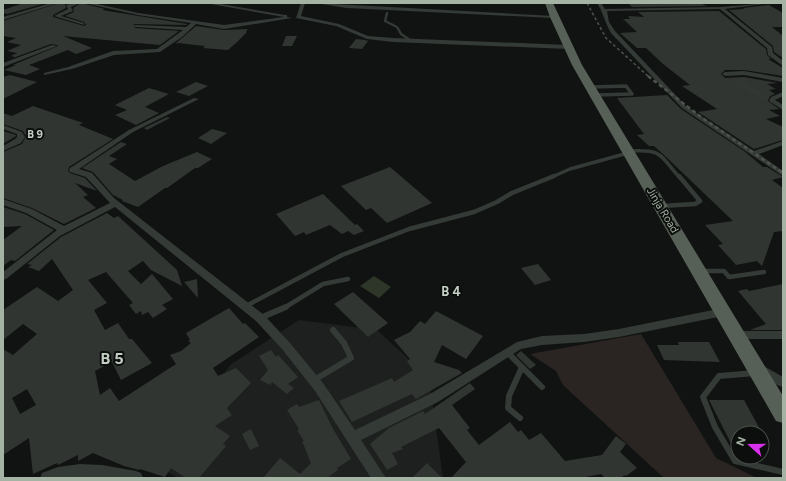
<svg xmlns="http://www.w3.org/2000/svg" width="786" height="481" viewBox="0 0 786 481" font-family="Figtree,sans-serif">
  <rect width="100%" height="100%" fill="#111312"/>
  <!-- built -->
  <path fill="#1d201e" d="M299,320L377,330L429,378L443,478H178L161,468L230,365Z"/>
  <!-- green -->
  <path fill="#2a2522" d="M641,334L716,458L757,478H664L563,385L556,371L530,354Z"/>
  <!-- water -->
  <path fill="#2d3628" d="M374,276L391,287L379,298L360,286Z"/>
  <!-- building -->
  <path fill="#313532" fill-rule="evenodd" d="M24,3H46L7,14L3,13V10Z
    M59,3H68L65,4L66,8L53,15V17L84,26L86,25L84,22L65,16L74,12L73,8L81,3L105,9L102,10L187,24L186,25L134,24L135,28L179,31L160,45L63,36L92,48L76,54L68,50L29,65L40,69L26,75L4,70L16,65H13L58,46L57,45L51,44L13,58L15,57L11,56L17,53L7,51L21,45L7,42L16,38L3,36V21Z
    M628,3H699L707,6L632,7Z
    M769,5L783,13V27H772L783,36V58L774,52L773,46L729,10L744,9L743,8Z
    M719,11L766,49L767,55L771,59H768L783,68V76L744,70H725L721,74L725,78L744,77L778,83L767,84L776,89L769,90L775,94L770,96L768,101L779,109L769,110L780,116L766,119L783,127V140L754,149L698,112L717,109L682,86L690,85L663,64L646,48H637L620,33L637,32L623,19H630L628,16L644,17L638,12Z
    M196,26L224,30L248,29L246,32H247L237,42L228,50L203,48L205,46L178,43L175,44Z
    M286,36H297L292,46H282Z
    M356,39L365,40L368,41L362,49L349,48Z
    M10,75L37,82L3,99V77Z
    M196,82L208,86L189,96L176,92Z
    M149,88L169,94L145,107L159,113L136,125L115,115L127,110L115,105Z
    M667,95L681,109L744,151L763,167H767L783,177L772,180L783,188V231L774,232L762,266L757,261L736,265L718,245L723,244L705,225L733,221L663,154L654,146H649L637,135L644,134L617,98Z
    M33,106L83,123L79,125L113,139L69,167L68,171L70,173L85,178L97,191L75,183L88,195L83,197L96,208L64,224L32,208L3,198V152L22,144L26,136L23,131L3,124V113L12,116Z
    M167,117L170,118L147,130L144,128Z
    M212,129L227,133L211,144L198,138Z
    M3,131L16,135V136L3,144Z
    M121,142L127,144L109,156L117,159L109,164L135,181L163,166L197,152L212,159L198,168H195L167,188H165L138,207L122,201L123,200L113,195L93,172L82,168Z
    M390,167L432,203L387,223L371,208L366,210L341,186Z
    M323,194L355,225L357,224L364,231L354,235L348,231L342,234L330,225L306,235L304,232L295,236L276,214Z
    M3,207L25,214L54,230L15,261L11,260L3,266V240L22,226L3,227Z
    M107,213L114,218L118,216L177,270L182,286L151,270L143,261L128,271L141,284L152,274L173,299L162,305L167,309L153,318L148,312L142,315L141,311L136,314L129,305L133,303L106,272L88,280L107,303L94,310L105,330L118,323L129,339H132L152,363L121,380L112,362L95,371L100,395L110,388L119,401L176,364L170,355L181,351L191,343L188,341L190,340L186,333L229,308L243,324L245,323L259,337L213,368L218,376L236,368L251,383L227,408L232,415L215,426L230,436L223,444L226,446L199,478H186L171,468L165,477L140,469L139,470L124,466L93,453L78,461V455L58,465L57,463L33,474L29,438L3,455V349L13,355L37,334L23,324L3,340V310L37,287L58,301L73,290L52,259L39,271L28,267L32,265L27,264L61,237ZM27,389L36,405L20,414L12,398Z
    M538,264L551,280L535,285L521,268Z
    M197,279L198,298L184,282Z
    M783,284V330H750L766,324L738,291L747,289L749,291Z
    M353,292L388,323L368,337L334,304Z
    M436,311L483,336L466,359L442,345L434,362L459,370L462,373L416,399L412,394L352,422L339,401L392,378L394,382L413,370L407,361L410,359L394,340L410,332L420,321L425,324Z
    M678,342H709L720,362L664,360L657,345H679Z
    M271,350L276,357L278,355L298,377L288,384L294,388L287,394L272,382L270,385L260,380L268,370L259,356Z
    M521,351L536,365L530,369L516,355Z
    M470,383L475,389L452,405L470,428L467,430L479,445L510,422L518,432L521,430L529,440L541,433L565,461L602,455L616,436L626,444L620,452L637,468L626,476L625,475L620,478H605L601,474L580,478H451L466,462L439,428L401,447L403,449L392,453L398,464L387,470L370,444L389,428L423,411L425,414Z
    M319,400L332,427L351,459L337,468L338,470L327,478H263L280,458L300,474L311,463L302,441H304L297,430L299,429L287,410L297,404L299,407Z
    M709,400H744L762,433H738V457Z
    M251,429L259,446L250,450L242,434Z
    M427,463L442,478H412Z"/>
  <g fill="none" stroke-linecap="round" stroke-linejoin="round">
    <!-- path -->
    <path stroke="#393f38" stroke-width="1.5" stroke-dasharray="1.5 2.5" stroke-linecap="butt" d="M737,82L766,98"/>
    <!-- service-far3 -->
    <path stroke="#343a35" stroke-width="2.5" d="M387,13L385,21L397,27L401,34L410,40"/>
    <!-- service-far2 -->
    <path stroke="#343a35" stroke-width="3.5" d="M591,87L626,86L632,94L596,95
      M629,151C662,149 659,154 679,177
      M552,177L570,169L628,153"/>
    <!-- service-far1 -->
    <path stroke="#343a35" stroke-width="4.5" d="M662,206L695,204L700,201L679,176
      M703,271H724L729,277L764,272
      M246,306L342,255L409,229L474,212L497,202L512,193L554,176
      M284,308L323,284L348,279"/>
    <!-- service -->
    <path stroke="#343a35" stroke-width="6" d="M260,318L286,307
      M508,353L542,387
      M755,373L719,376L703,397L715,427L735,461L783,472
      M314,380L351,358L344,343L333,330
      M520,418L508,408L509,396L522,367"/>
    <!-- minor -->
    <path fill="#343a35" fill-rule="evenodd" d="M51,3H58L3,20V17Z
      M73,3H80L71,7L73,11L61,16L84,23V25L54,16L68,9L66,5Z
      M84,3H93L138,13L224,25L284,17L205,3H215L285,15H287V17L292,18L224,29L196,24L182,37L160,52L114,55L72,69L44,75V73L68,67L113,51L157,49L183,30L137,27H135V25L186,27L191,23L138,15Z
      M301,3H305L301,16L339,24L368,36L393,38L568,45L571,47L568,49L393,42L367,39L336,26L296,18Z
      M316,3L554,16L556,17L554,18L346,8Z
      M597,3H601L605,9L721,7L771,3L725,9L772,47L773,53L783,61V66L768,55L767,48L720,9L607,11L609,22L615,31L686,106L754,151L783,141V145L759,154L783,171V176L682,108L611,33C605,23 603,12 597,3Z
      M52,45L57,46L3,67V63Z
      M744,71L783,78V82L744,75L725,76L722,74L725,72Z
      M783,92V96L775,100L783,105V110L769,101L771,97Z
      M194,98L199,99L133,132L79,169L92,173L114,198L264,315L290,343L323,383L355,430L430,394L517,342L542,336L584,334L619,329L723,308L727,309L728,312L727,315L723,316L619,337L584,342L542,345L521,349L438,402L361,440L386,478H371L315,391L282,349L256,321L115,207L60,236L6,279L3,280V272L57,230L26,213L3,205V199L32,209L64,226L110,203L86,177L70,172L69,170L70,168L129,130Z
      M3,125L22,132L25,137L21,143L3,151V146L15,139L17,137V134L3,129Z
      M737,331H783V339H737L733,338L732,335L733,332Z
      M762,365L783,377V387C774,384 761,379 756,370L758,367Z
      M80,464L102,465L136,471L141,473L143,478L80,477L40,478L42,473L58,467Z"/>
    <!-- trunk -->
    <path fill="#576057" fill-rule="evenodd" d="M545,3H553L582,65L783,396V423L776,421L572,65L550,17Z"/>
    <!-- rail-far1 -->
    <path stroke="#4c534c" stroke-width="1.5" stroke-dasharray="3 2.5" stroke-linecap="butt" d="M587,3L606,38L649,77"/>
    <!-- rail -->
    <path stroke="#4c534c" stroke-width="2.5" stroke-dasharray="4 3" stroke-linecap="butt" d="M648,76L701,117L783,173"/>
  </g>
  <g text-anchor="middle" stroke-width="4" stroke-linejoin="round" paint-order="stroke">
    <!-- far-quarter labels -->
    <g font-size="11" font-weight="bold" fill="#c4cfc4" stroke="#0c0e0d">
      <text x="35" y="138">B 9</text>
    </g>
    <!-- street labels -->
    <g font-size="11" fill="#a4b3a3" stroke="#0c0e0d">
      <text transform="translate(663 210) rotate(59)" y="4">Jinja Road</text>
    </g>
    <!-- quarter labels -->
    <g font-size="13" font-weight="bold" fill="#c4cfc4" stroke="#0c0e0d">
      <text x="451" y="296">B 4</text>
    </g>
    <!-- near-quarter labels -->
    <g font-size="16" font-weight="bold" fill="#c4cfc4" stroke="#0c0e0d">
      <text x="112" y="364">B 5</text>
    </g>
  </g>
  <!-- border -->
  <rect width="786" height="481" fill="none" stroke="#a4b3a3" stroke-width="8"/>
  <!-- north arrow -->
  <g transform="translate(750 445) rotate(291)"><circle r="19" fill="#0c0e0d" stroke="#495049"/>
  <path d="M0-3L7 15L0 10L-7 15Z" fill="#d930ed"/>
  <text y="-6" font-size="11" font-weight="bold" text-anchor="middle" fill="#a4b3a3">N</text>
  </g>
</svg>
